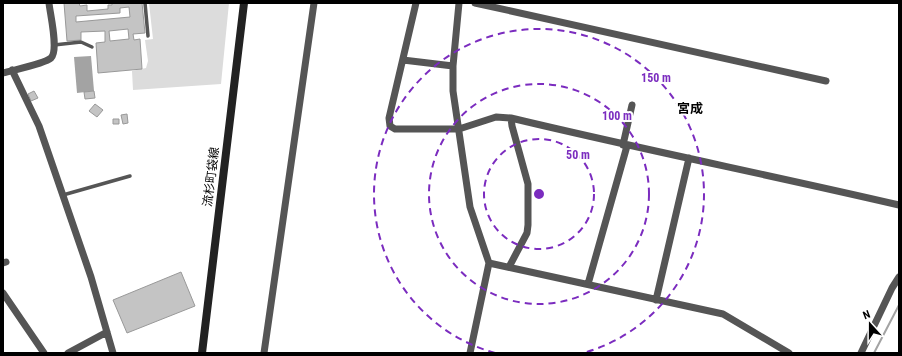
<svg xmlns="http://www.w3.org/2000/svg" width="902" height="356" viewBox="0 0 902 356" font-family="'Roboto Condensed','Noto Sans JP',sans-serif">
  <rect width="100%" height="100%" fill="#fff"/>
  <!-- green -->
  <path fill="#dcdcdc" d="M149,3H229L221,84L133,90L132,71L146,68L148,61L145,40L153,39Z"/>
  <!-- water -->
  <path fill="#a3a3a3" d="M91,56L94,91L77,93L74,57Z"/>
  <g fill="none" stroke-linecap="round" stroke-linejoin="round">
    <!-- stream -->
    <path stroke="#a3a3a3" stroke-width="2" d="M874,353L899,305"/>
  </g>
  <!-- building -->
  <path fill="#c4c4c4" stroke="#999" fill-rule="evenodd" d="M64,3H79L80,6L87,5V11L108,9V5H112V3H142L145,33L133,34L134,40L140,39L142,69L98,73L96,43L105,42V31L81,32V40L67,41ZM129,7L130,17L76,22V16L120,13V8ZM128,29L129,39L110,41L109,31Z
    M34,91L38,98L31,101L28,94Z
    M94,91L95,98L85,99L84,92Z
    M95,104L103,110L97,117L89,111Z
    M127,114L128,123L123,124L121,115Z
    M113,119H119V124H113Z
    M181,272L195,306L127,333L113,300Z"/>
  <g fill="none" stroke-linecap="round" stroke-linejoin="round">
    <!-- lane -->
    <path stroke="#555" stroke-width="3.5" d="M145,3L148,36
      M54,45L81,42L92,47
      M63,195L130,176"/>
    <!-- street -->
    <path stroke="#555" stroke-width="7" d="M416,3L389,118L390,126L395,129H459L496,117L511,118C640,149 770,175 899,205
      M459,3L453,66V91L470,207L489,263L470,353
      M475,3L826,81
      M403,60L453,66
      M12,70L39,126L91,277L113,353
      M3,73C13,70 44,64 51,58C59,50 50,14 49,3
      M623,145L632,105
      M3,263L6,262
      M489,263L723,314L789,353
      M509,267L527,233L528,225V184L512,126L511,118
      M588,284L627,146
      M3,293L44,353
      M656,300L689,158
      M68,353L107,332
      M264,353L314,3
      M861,353L892,288L899,277"/>
    <!-- secondary -->
    <path stroke="#222" stroke-width="8" d="M202,353L244,3"/>
  </g>
  <!-- distance rings -->
  <g fill="none" stroke="#7b2cbf" stroke-width="2" stroke-dasharray="7 5">
    <circle cx="539" cy="194" r="55"/>
    <circle cx="539" cy="194" r="110"/>
    <path d="M495 353A165 165 0 1 1 583 353"/>
  </g>
  <g text-anchor="middle" stroke-width="4" stroke-linejoin="round" paint-order="stroke">
    <!-- street labels -->
    <g font-size="12" fill="#000" stroke="#fff">
      <text transform="translate(211 177) rotate(-83)" y="4">流杉町袋線</text>
    </g>
    <!-- neighbourhood labels -->
    <g font-size="13" font-weight="bold" fill="#000" stroke="#fff">
      <text x="690" y="113">宮成</text>
    </g>
  </g>
  <circle cx="539" cy="194" r="6" fill="#7b2cbf" stroke="#fff" stroke-width="2"/>
  <g font-size="12" text-anchor="middle" font-weight="bold" fill="#7b2cbf" stroke="#fff" stroke-width="4" stroke-linejoin="round" paint-order="stroke">
    <text x="656" y="82">150 m</text>
    <text x="617" y="120">100 m</text>
    <text x="578" y="159">50 m</text>
  </g>
  <!-- border -->
  <rect width="902" height="356" fill="none" stroke="#000000" stroke-width="8"/>
  <!-- north arrow -->
  <g transform="translate(870 324) rotate(339)" stroke="#ffffff" stroke-width="3" paint-order="stroke">
  <path d="M0-3L7 15L0 10L-7 15Z" fill="#000000"/>
  <text y="-6" font-size="11" font-weight="bold" text-anchor="middle" fill="#000000">N</text>
  </g>
</svg>
